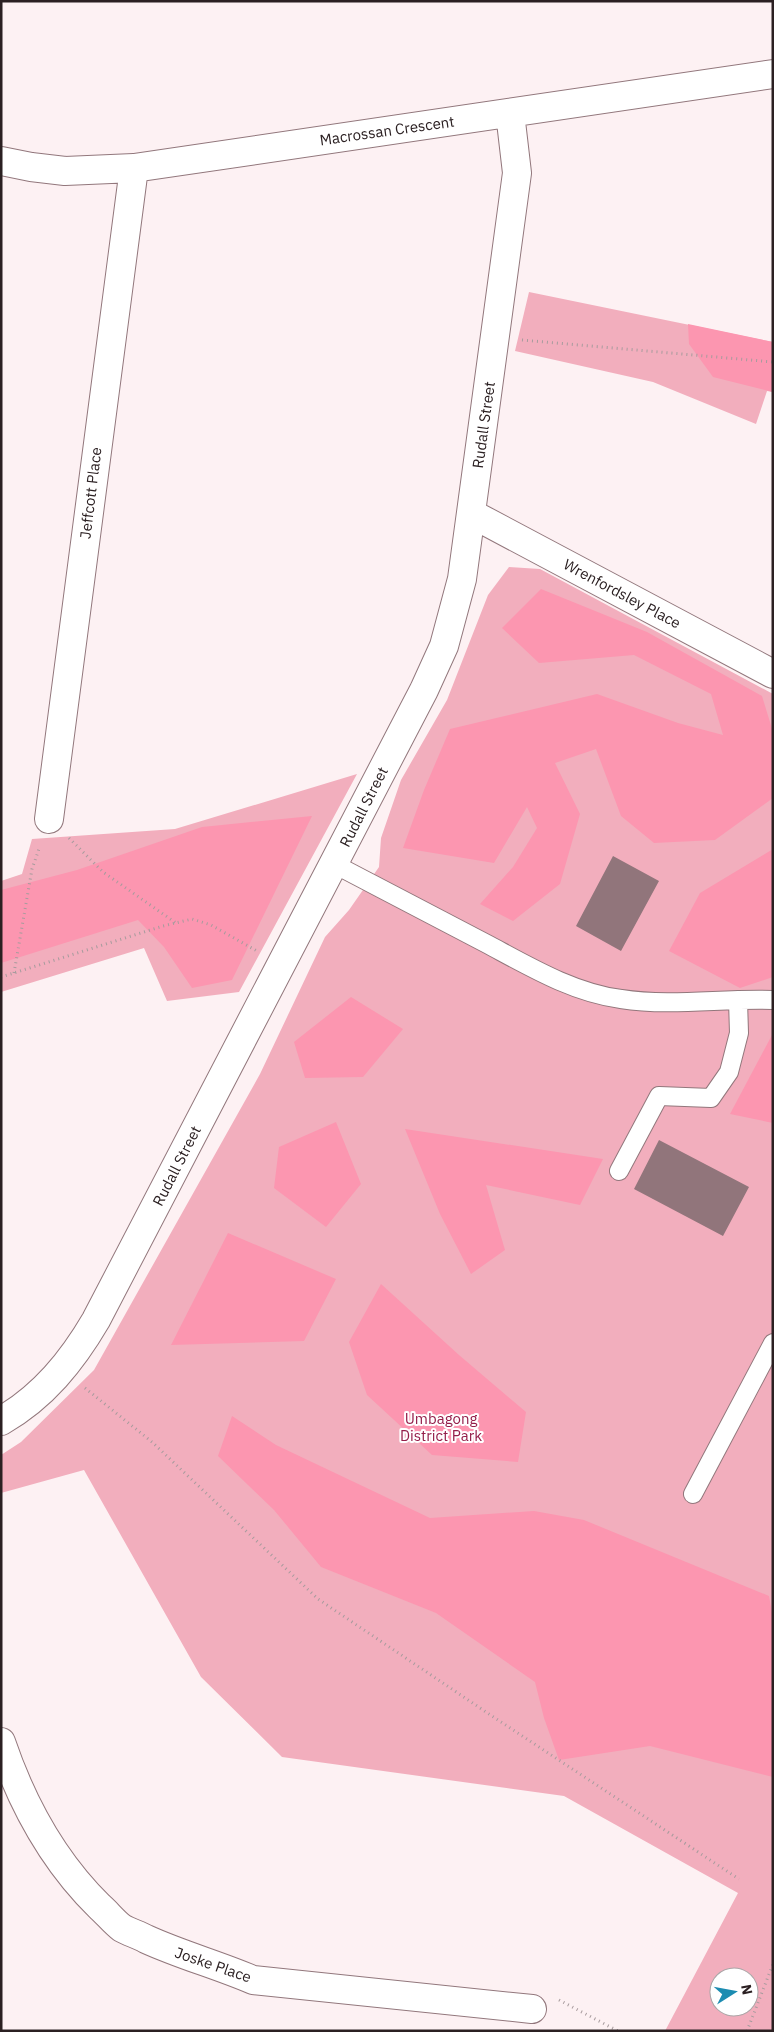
<svg xmlns="http://www.w3.org/2000/svg" width="774" height="2032" viewBox="0 0 774 2032" font-family="'IBM Plex Sans',sans-serif">
  <rect width="100%" height="100%" fill="#fdf1f3"/>
  <!-- green -->
  <path fill="#f2aebd" fill-rule="evenodd" d="M529,292L773,342V392L767,391L756,424L653,382L515,351Z
    M509,567L540,569L773,694V2031H665L738,1893L564,1796L282,1757L201,1677L84,1470L1,1493V1455L21,1442L94,1370L260,1074L325,937L349,910L379,867L381,838L401,780L447,700L488,595ZM719,1977H749V2007H719Z
    M357,774L239,992L167,1001L144,948L1,992V881L22,874L32,839L175,829Z"/>
  <!-- forest -->
  <path fill="#fc96b0" d="M688,324L773,342V392L713,377L689,344Z
    M541,589L647,632L762,696L773,732V798L715,840L654,843L621,816L596,749L555,763L580,814L560,884L513,921L480,904L513,867L537,828L527,807L494,863L403,848L424,790L450,729L597,694L678,723L723,735L711,694L634,655L539,663L502,628Z
    M312,816L232,980L192,988L164,947L138,920L1,963V890L77,870L202,827Z
    M773,849V977L740,988L669,951L700,893Z
    M351,997L403,1029L363,1077L305,1078L294,1042Z
    M772,1035L773,1123L730,1114Z
    M336,1122L361,1184L326,1227L274,1188L279,1147Z
    M405,1129L603,1159L580,1205L486,1185L505,1250L471,1274L440,1214Z
    M228,1233L336,1279L304,1341L171,1345Z
    M381,1284L459,1355L526,1412L518,1462L432,1455L367,1395L349,1342Z
    M232,1416L276,1445L430,1518L534,1511L584,1520L769,1596L773,1618V1777L650,1746L559,1760L544,1718L535,1682L436,1613L321,1567L274,1510L218,1456Z"/>
  <!-- building -->
  <path fill="#91757b" d="M613,856L659,881L621,951L576,926Z
    M659,1140L749,1187L723,1236L634,1189Z"/>
  <g fill="none" stroke-linecap="round" stroke-linejoin="round">
    <defs>
      <path id="lane" d="M334,864C386,891 437,918 489,945C530,967 574,993 621,999C672,1007 722,998 773,1000
        M619,1171L659,1096L711,1098L729,1072L739,1033L738,1000
        M693,1494L773,1343"/>
      <path id="street" d="M1,161L31,167L65,171L134,168L773,74
        M472,514L773,674
        M49,819L134,168
        M1,1421C43,1397 72,1361 96,1320L424,690L444,646L462,579L517,173L510,113
        M1,1742C22,1804 53,1861 100,1907C107,1913 114,1922 122,1928C129,1932 139,1935 146,1939C181,1955 218,1965 253,1980L532,2009"/>
    </defs>
    <!-- lane casing -->
    <use href="#lane" stroke="#92777c" stroke-width="20"/>
    <!-- street casing -->
    <use href="#street" stroke="#92777c" stroke-width="30"/>
    <!-- path -->
    <path stroke="#a79b9d" stroke-width="3" stroke-dasharray="1 4" stroke-linecap="butt" d="M522,340L773,362
      M69,838L103,872L176,923
      M14,973L32,869L40,846
      M1,977L163,926L192,919L211,925L257,951
      M85,1388L152,1442L318,1599L486,1712L739,1879
      M559,2000L618,2031
      M747,2031L773,1964"/>
    <!-- lane -->
    <use href="#lane" stroke="#fff" stroke-width="18"/>
    <!-- street -->
    <use href="#street" stroke="#fff" stroke-width="28"/>
  </g>
  <g text-anchor="middle" stroke-width="4" stroke-linejoin="round" paint-order="stroke">
    <!-- street labels -->
    <g font-size="15" fill="#2b2022" stroke="#fff">
      <text transform="translate(387 131) rotate(-8)" y="5">Macrossan Crescent</text>
      <text transform="translate(484 425) rotate(-82)" y="5">Rudall Street</text>
      <text transform="translate(91 493) rotate(-83)" y="5">Jeffcott Place</text>
      <text transform="translate(622 594) rotate(28)" y="5">Wrenfordsley Place</text>
      <text transform="translate(364 807) rotate(-63)" y="5">Rudall Street</text>
      <text transform="translate(177 1166) rotate(-63)" y="5">Rudall Street</text>
      <text transform="translate(213 1965) rotate(19)" y="5">Joske Place</text>
    </g>
    <!-- park labels -->
    <g font-size="15" fill="#941e4a" stroke="#fff">
      <text x="441" y="1424">Umbagong<tspan x="441" dy="17">District Park</tspan></text>
    </g>
  </g>
  <!-- border -->
  <rect width="774" height="2032" fill="none" stroke="#2b2022" stroke-width="5"/>
  <!-- north arrow -->
  <g transform="translate(734 1992) rotate(79)"><circle r="24" fill="#ffffff" stroke="#aaa6a7"/>
  <path d="M0-4L9 19L0 12L-9 19Z" fill="#1c8cb1"/>
  <text y="-8" font-size="14" font-weight="bold" text-anchor="middle" fill="#2b2022">N</text>
  </g>
</svg>
